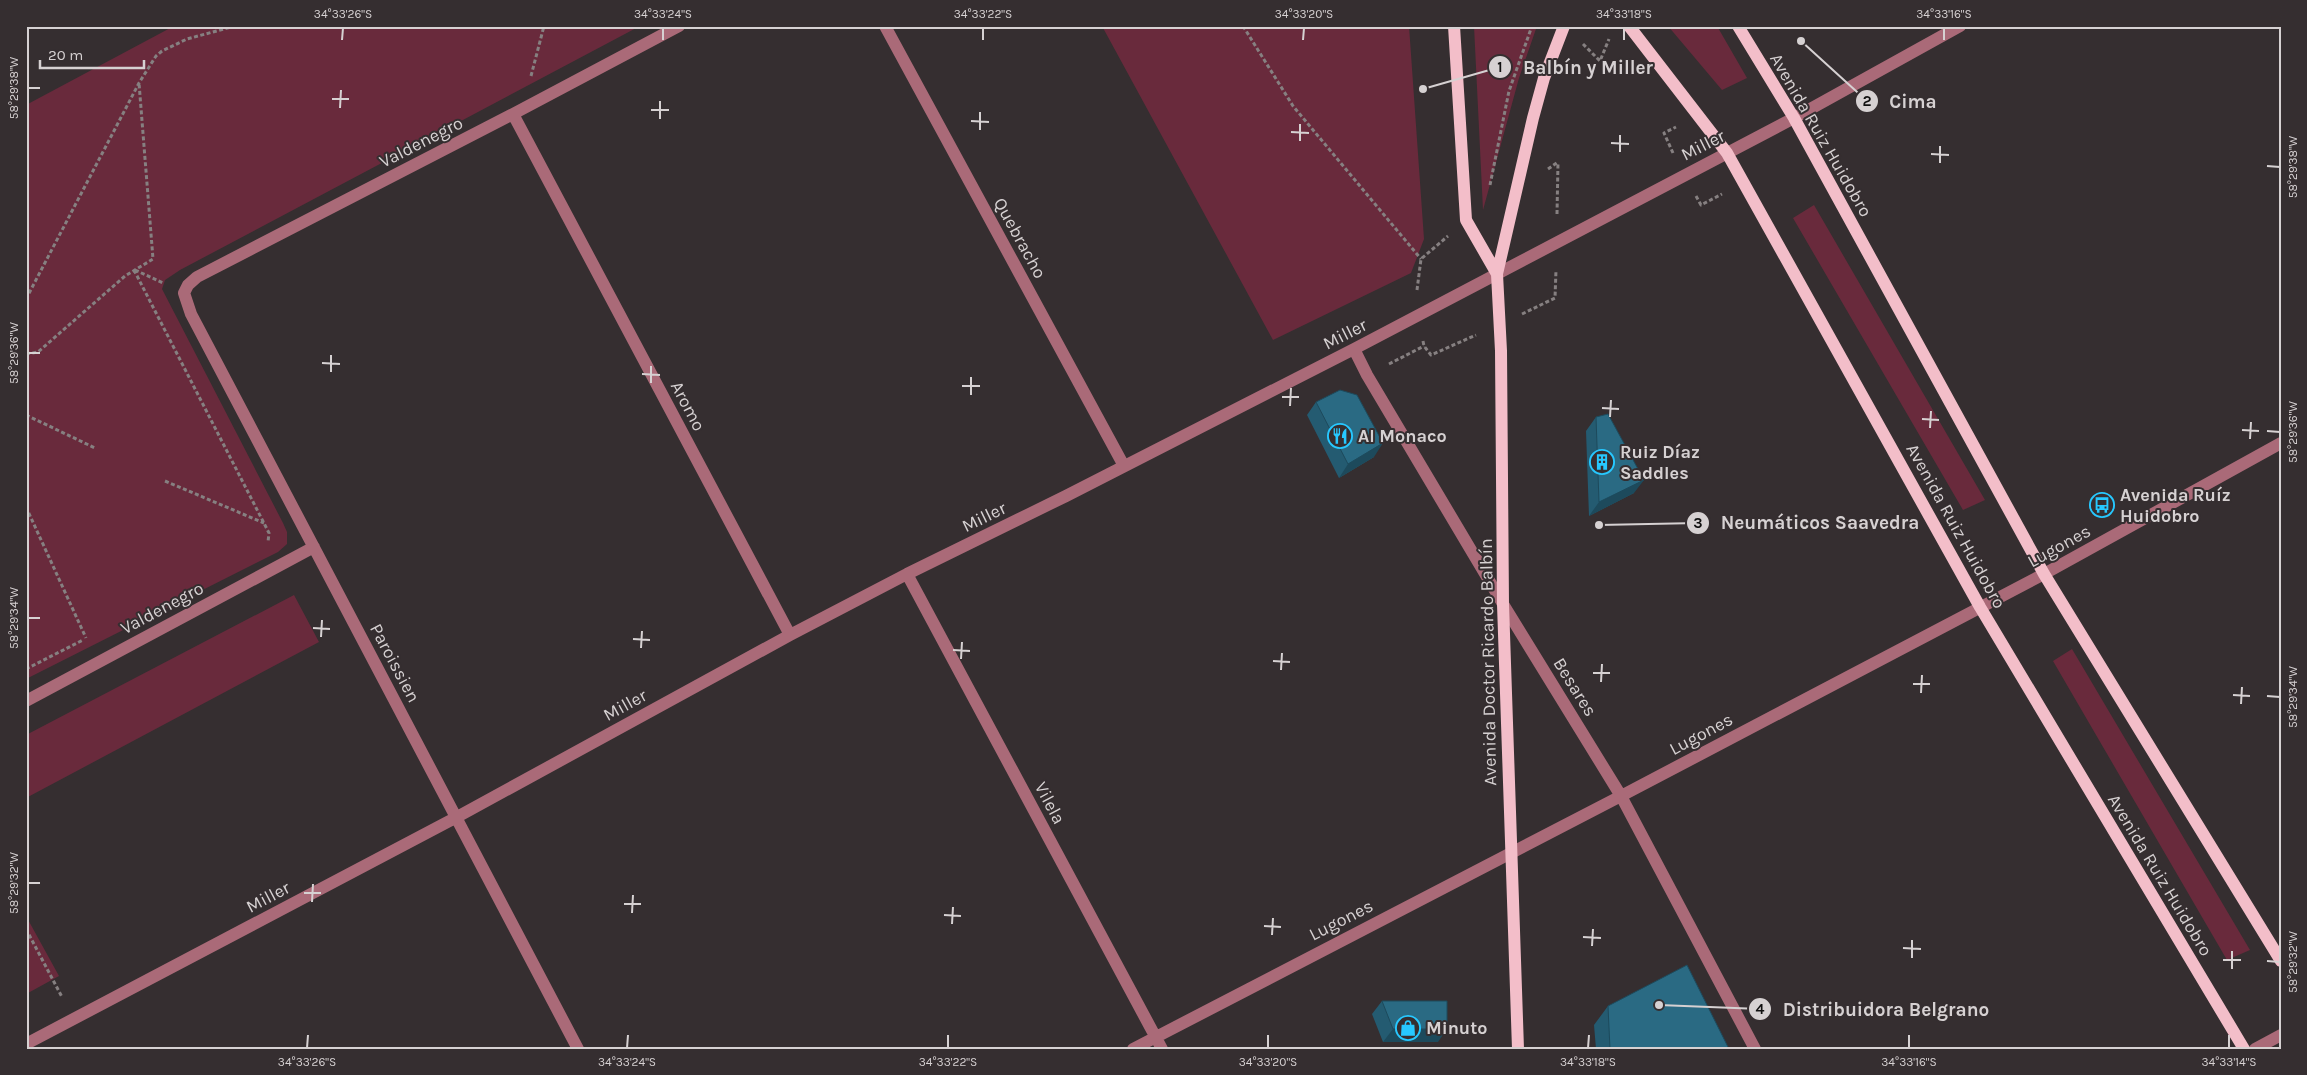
<svg xmlns="http://www.w3.org/2000/svg" width="2307" height="1075" viewBox="0 0 2307 1075" font-family="Karla,sans-serif">
  <rect width="100%" height="100%" fill="#352e30"/>
  <!-- green -->
  <path fill="#692a3c" d="M174,26H640L180,270L165,280L162,289L283,523L287,532V544L278,552L26,679V105Z
    M1102,26H1409L1424,239L1411,273L1273,340Z
    M1474,26H1537L1519,78L1483,210Z
    M1668,26H1717L1747,78L1722,90Z
    M1814,205L1985,500L1963,510L1793,218Z
    M294,595L319,642L26,798V735Z
    M2072,649L2250,950L2227,960L2053,661Z
    M26,916L59,976L28,993L26,992Z"/>
  <g fill="none" stroke-linecap="round" stroke-linejoin="round">
    <!-- path -->
    <path stroke="#868081" stroke-width="3" stroke-dasharray="4 2.5" stroke-linecap="butt" d="M1243,26L1293,106L1421,259
      M1583,44L1600,61L1609,39
      M531,76L544,26
      M1673,153L1664,133L1676,127
      M1548,169L1558,162
      M1490,185L1509,91L1532,26
      M1696,196L1701,205L1722,194
      M1557,214L1558,162
      M134,270L269,533L268,542
      M135,270L163,283
      M1417,290L1421,259L1448,236
      M26,299L139,83L156,56L162,51L187,39L235,26
      M1522,314L1555,298L1556,270
      M1423,341L1424,346L1431,355L1476,335
      M26,354L38,352L125,276L153,259L139,83
      M1389,364L1424,346
      M26,415L95,448
      M165,481L264,523
      M26,507L86,638
      M26,669L83,640
      M26,929L62,997"/>
    <!-- minor -->
    <path stroke="#aa6a78" stroke-width="12" d="M885,26L1124,466
      M513,114L790,635
      M1354,349L1367,375L1503,604L1621,796L1755,1049
      M907,574L1162,1049
      M26,701L314,547
      M26,1044L457,817L790,635L907,574L1066,496L1354,349L1794,118L1960,26
      M578,1049L191,314L184,293L188,285L197,277L513,114L679,26
      M1133,1049L1621,796L2044,574L2281,443
      M2255,1049L2281,1035"/>
    <!-- major -->
    <path stroke="#f3bec9" stroke-width="12" d="M1454,26L1466,220L1497,274
      M1629,26L1727,153L1980,607L2244,1049
      M1738,26L1794,118L2044,574L2281,961
      M1518,1049L1503,604L1501,351L1497,274L1533,118L1544,78L1564,26"/>
  </g>
  <!-- wall -->
  <path fill="#245b71" d="M1316,402L1374,457L1339,478L1307,415Z
    M1596,417L1634,493L1589,516L1586,431Z
    M1382,1001L1438,1042H1383L1372,1014Z
    M1608,1006L1729,1049H1596L1594,1025Z"/>
  <!-- shaded-wall -->
  <path fill="#1d4a5c" d="M1383,443L1374,457L1339,478L1348,464Z
    M1644,480L1634,493L1589,516L1599,502Z
    M1393,1029H1447L1438,1042H1383Z"/>
  <!-- building -->
  <path fill="#2a6a83" stroke="#1d4a5c" d="M1340,390L1357,395L1383,443L1348,464L1316,402Z
    M1608,414L1644,480L1599,502L1596,417Z
    M1687,965L1729,1049H1610L1608,1006Z
    M1382,1001H1447V1029H1393Z"/>
  <!-- ticks -->
  <path fill="none" stroke="#d6d1d2" stroke-width="2" d="M342,40L343,28M663,40V28M983,40V28M1303,40L1304,28M1624,40V28M1944,40V28M28,88H40M332,99H349M340,108L341,90M651,110H669M660,119V101M971,121L989,122M980,130V112M1291,132L1309,133M1300,141V124M1611,143L1629,144M1620,152V135M1931,154L1949,155M1940,163V146M2267,166L2280,167M28,353H40M322,363L340,364M331,372V355M642,374L660,375M651,383V366M962,386H980M971,395V377M1282,397H1299M1290,406L1291,388M1602,408L1619,409M1610,417L1611,400M1922,419L1939,420M1930,428L1931,411M2242,430L2259,431M2267,431L2280,432M2250,439L2251,422M28,618H40M313,628L330,629M321,637L322,620M633,639L650,640M641,648L642,631M953,650L970,651M961,659L962,642M1273,661L1290,662M1281,670L1282,653M1593,673H1610M1601,682L1602,664M1913,684H1930M1921,693L1922,675M2233,695L2250,696M2267,696L2280,697M2241,704L2242,687M28,883H40M304,893H321M312,902L313,884M624,904H641M632,913L633,895M944,915L961,916M952,924L953,907M1264,926L1281,927M1272,935L1273,918M1583,937L1601,938M1592,946L1593,929M1903,948L1921,949M1912,958V940M2223,960H2241M2267,961L2280,962M2232,969V951M307,1048L308,1035M627,1048L628,1035M948,1048V1035M1268,1048V1035M1588,1048L1589,1035M1909,1048V1035M2229,1048V1035"/>
  <!-- icons -->
  <defs>
    <symbol id="restaurant-ring" viewBox="-11 -11 22 22"><circle r="9.5" fill="#352e30" stroke="#27c8ff" stroke-width="1.5"/><path d="M-5-6h1v4h1v-4h1v4h1v-4h1v5L-1.5 .5V6h-2V.5L-5-1ZM5-6V6H3V1.5H1.5Q1.5-4 5-6Z" fill="#27c8ff"/></symbol>
    <symbol id="building-ring" viewBox="-11 -11 22 22"><circle r="9.5" fill="#352e30" stroke="#27c8ff" stroke-width="1.5"/><path d="M-4-6H4V6H1V3H-1V6H-4ZM-2.5-4.3h1.7v1.8h-1.7ZM.8-4.3h1.7v1.8H.8ZM-2.5-1h1.7V.8h-1.7ZM.8-1h1.7V.8H.8Z" fill="#27c8ff"/></symbol>
    <symbol id="bus-ring" viewBox="-11 -11 22 22"><circle r="9.5" fill="#352e30" stroke="#27c8ff" stroke-width="1.5"/><path d="M-5-6H5V4H4V6H2V4H-2V6H-4V4H-5ZM-3.5-4V0h7V-4ZM-3.5 1.2v1.5H-2V1.2ZM2 1.2v1.5H3.5V1.2Z" fill="#27c8ff"/></symbol>
    <symbol id="shop-ring" viewBox="-11 -11 22 22"><circle r="9.5" fill="#352e30" stroke="#27c8ff" stroke-width="1.5"/><path d="M-5-2.5h2.3a2.7 3.5 0 0 1 5.4 0H5L5.5 6h-11ZM-1.5-2.5h3a1.5 2.3 0 0 0-3 0Z" fill="#27c8ff"/></symbol>
  </defs>
  <g fill-rule="evenodd">
    <use href="#restaurant-ring" x="1326" y="422" width="28" height="28"/>
    <use href="#building-ring" x="1588" y="448" width="28" height="28"/>
    <use href="#bus-ring" x="2088" y="491" width="28" height="28"/>
    <use href="#shop-ring" x="1394" y="1014" width="28" height="28"/>
  </g>
  <g text-anchor="middle" stroke-width="4" stroke-linejoin="round" paint-order="stroke">
    <!-- street labels -->
    <g font-size="18" fill="#d6d1d2" stroke="#352e30">
      <text transform="translate(1821 135) rotate(60)" y="6">Avenida Ruiz Huidobro</text>
      <text transform="translate(421 142) rotate(-27)" y="6">Valdenegro</text>
      <text transform="translate(1703 145) rotate(-27)" y="6">Miller</text>
      <text transform="translate(1020 238) rotate(61)" y="6">Quebracho</text>
      <text transform="translate(1345 334) rotate(-27)" y="6">Miller</text>
      <text transform="translate(688 406) rotate(62)" y="6">Aromo</text>
      <text transform="translate(984 517) rotate(-26)" y="6">Miller</text>
      <text transform="translate(1956 526) rotate(61)" y="6">Avenida Ruiz Huidobro</text>
      <text transform="translate(2059 546) rotate(-29)" y="6">Lugones</text>
      <text transform="translate(162 608) rotate(-28)" y="6">Valdenegro</text>
      <text transform="translate(1488 662) rotate(-91)" y="6">Avenida Doctor Ricardo Balbín</text>
      <text transform="translate(395 663) rotate(62)" y="6">Paroissien</text>
      <text transform="translate(1575 687) rotate(58)" y="6">Besares</text>
      <text transform="translate(625 705) rotate(-29)" y="6">Miller</text>
      <text transform="translate(1701 734) rotate(-28)" y="6">Lugones</text>
      <text transform="translate(1050 803) rotate(62)" y="6">Vilela</text>
      <text transform="translate(2160 875) rotate(59)" y="6">Avenida Ruiz Huidobro</text>
      <text transform="translate(268 897) rotate(-28)" y="6">Miller</text>
      <text transform="translate(1341 920) rotate(-27)" y="6">Lugones</text>
    </g>
    <!-- poi labels -->
    <g font-size="18" font-weight="bold" fill="#d6d1d2" stroke="#352e30" text-anchor="start">
      <text x="1358" y="442">Al Monaco</text>
      <text x="1620" y="458">Ruiz Díaz<tspan x="1620" dy="21">Saddles</tspan></text>
      <text x="2120" y="501">Avenida Ruíz<tspan x="2120" dy="21">Huidobro</tspan></text>
      <text x="1426" y="1034">Minuto</text>
    </g>
  </g>
  <!-- callouts -->
  <path fill="none" stroke="#d6d1d2" stroke-width="2" d="M1423 89L1500 67M1801 41L1867 101M1599 525L1698 523M1659 1005L1760 1009"/>
  <g fill="#d6d1d2" stroke="#352e30" stroke-width="2">
    <circle cx="1423" cy="89" r="5"/>
    <circle cx="1801" cy="41" r="5"/>
    <circle cx="1599" cy="525" r="5"/>
    <circle cx="1659" cy="1005" r="5"/>
    <circle cx="1500" cy="67" r="12"/>
    <circle cx="1867" cy="101" r="12"/>
    <circle cx="1698" cy="523" r="12"/>
    <circle cx="1760" cy="1009" r="12"/>
  </g>
  <g font-size="15" text-anchor="middle" font-weight="bold" fill="#111">
    <text x="1500" y="72">1</text>
    <text x="1867" y="106">2</text>
    <text x="1698" y="528">3</text>
    <text x="1760" y="1014">4</text>
  </g>
  <g font-size="19" text-anchor="middle" font-weight="bold" fill="#d6d1d2" stroke="#352e30" stroke-width="4" stroke-linejoin="round" paint-order="stroke">
    <text x="1588" y="74">Balbín y Miller</text>
    <text x="1913" y="108">Cima</text>
    <text x="1820" y="529">Neumáticos Saavedra</text>
    <text x="1886" y="1016">Distribuidora Belgrano</text>
  </g>
  <!-- border -->
  <rect width="2307" height="1075" fill="none" stroke="#352e30" stroke-width="55"/>
  <!-- scale -->
  <path d="M40 60v8h104v-8" fill="none" stroke="#d6d1d2" stroke-width="2.5"/>
  <text x="48" y="60" font-size="15" fill="#d6d1d2" stroke="#352e30" stroke-width="4" paint-order="stroke">20 m</text>
  <rect x="28" y="28" width="2252" height="1020" fill="none" stroke="#d6d1d2" stroke-width="2"/>
  <g font-size="12" text-anchor="middle" fill="#d6d1d2">
    <text x="343" y="18">34°33'26"S</text>
    <text x="663" y="18">34°33'24"S</text>
    <text x="983" y="18">34°33'22"S</text>
    <text x="1304" y="18">34°33'20"S</text>
    <text x="1624" y="18">34°33'18"S</text>
    <text x="1944" y="18">34°33'16"S</text>
    <text transform="translate(14 88) rotate(-90)" y="4">58°29'38"W</text>
    <text transform="translate(2293 167) rotate(-90)" y="4">58°29'38"W</text>
    <text transform="translate(14 353) rotate(-90)" y="4">58°29'36"W</text>
    <text transform="translate(2293 432) rotate(-90)" y="4">58°29'36"W</text>
    <text transform="translate(14 618) rotate(-90)" y="4">58°29'34"W</text>
    <text transform="translate(2293 697) rotate(-90)" y="4">58°29'34"W</text>
    <text transform="translate(14 883) rotate(-90)" y="4">58°29'32"W</text>
    <text transform="translate(2293 962) rotate(-90)" y="4">58°29'32"W</text>
    <text x="307" y="1066">34°33'26"S</text>
    <text x="627" y="1066">34°33'24"S</text>
    <text x="948" y="1066">34°33'22"S</text>
    <text x="1268" y="1066">34°33'20"S</text>
    <text x="1588" y="1066">34°33'18"S</text>
    <text x="1909" y="1066">34°33'16"S</text>
    <text x="2229" y="1066">34°33'14"S</text>
  </g>
</svg>
